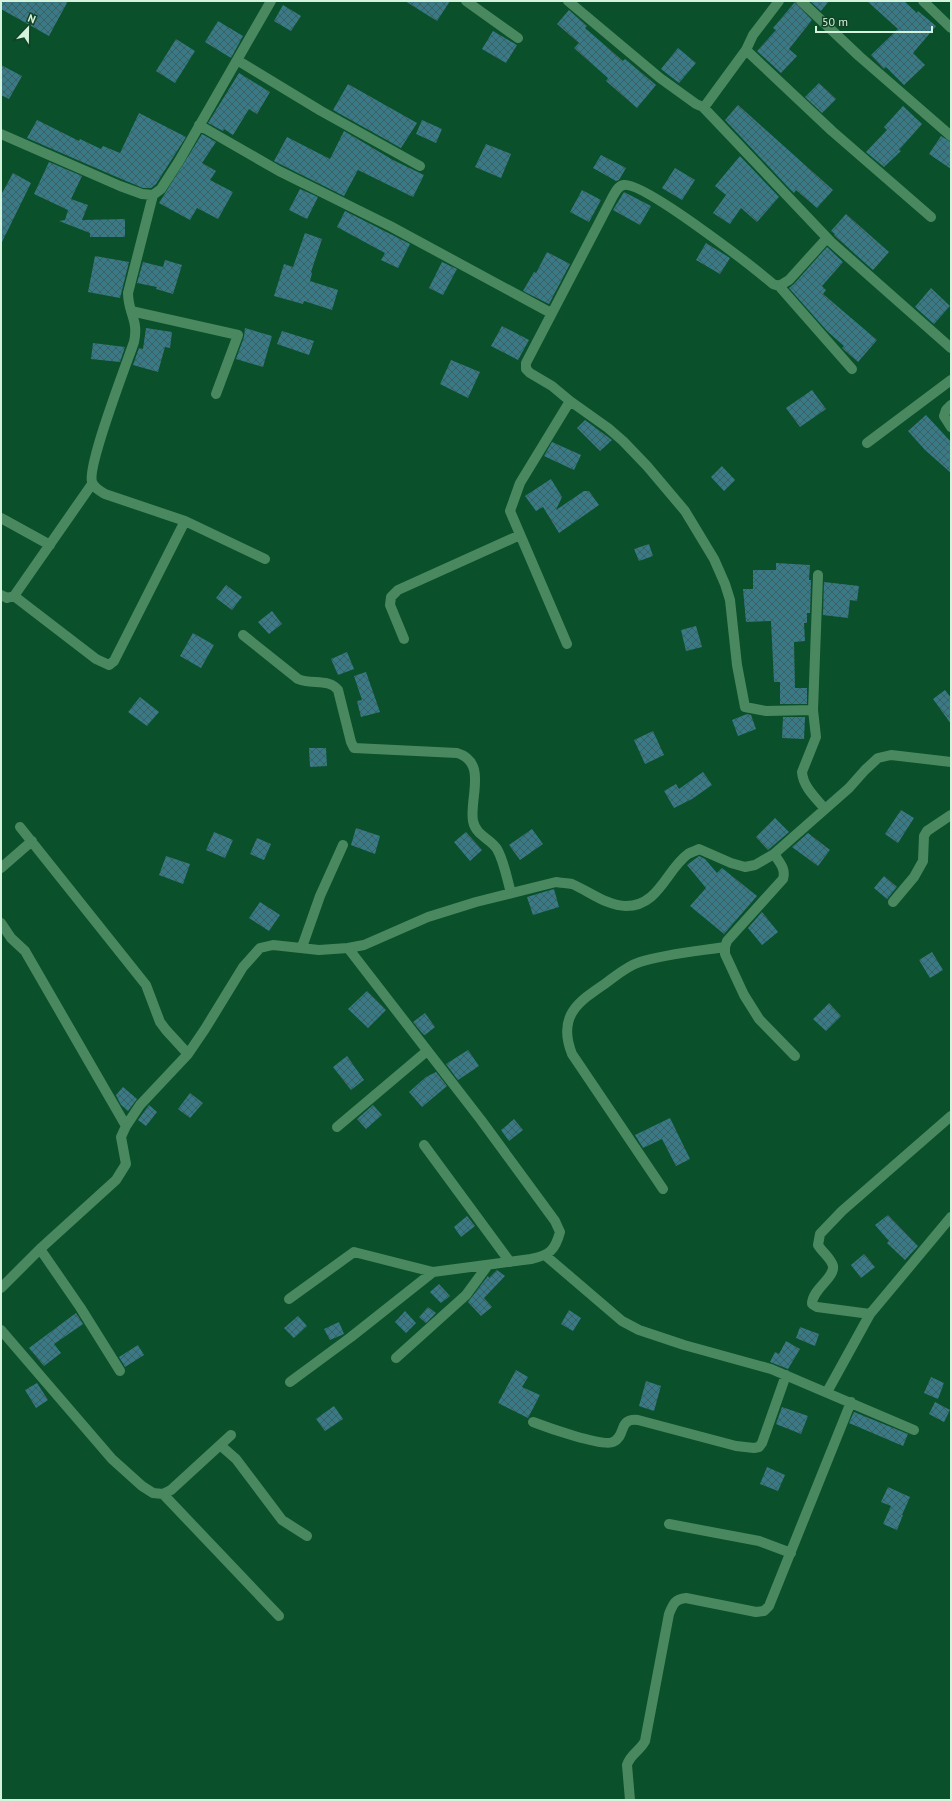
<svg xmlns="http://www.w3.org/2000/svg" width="952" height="1801" viewBox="0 0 952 1801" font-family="'PT Sans',sans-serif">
  <defs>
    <pattern id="building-cross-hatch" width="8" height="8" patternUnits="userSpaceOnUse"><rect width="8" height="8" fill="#3a7986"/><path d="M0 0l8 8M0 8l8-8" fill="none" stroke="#3c6164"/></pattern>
  </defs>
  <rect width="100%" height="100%" fill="#0a502b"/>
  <!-- building -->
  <path fill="url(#building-cross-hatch)" d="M1,1H68L49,36L1,9Z
    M405,1H450L437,21Z
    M810,1H829L821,11Z
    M867,1H904L917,13L918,11L936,26L913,53L925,65L904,85L886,67L884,69L871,55L898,29Z
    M795,2L812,20L789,49L797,56L781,73L757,51L776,30L773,28Z
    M283,5L301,16L291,31L274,21Z
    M569,10L587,26L585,28L623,61L625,59L656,85L637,108L606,81L608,78L574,48L579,43L557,24Z
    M218,21L243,36L231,58L205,42Z
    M493,31L517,45L506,63L482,49Z
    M176,39L195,51L175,83L156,71Z
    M678,48L696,63L679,83L661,69Z
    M1,65L22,76L9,99L1,95Z
    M239,73L270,92L257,114L249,109L233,135L224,129L223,131L208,123Z
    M819,83L836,99L822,113L805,97Z
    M348,84L417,123L401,148L333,110Z
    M738,105L833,190L817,208L796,190L794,193L788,187L725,120Z
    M903,106L922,124L899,150L901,151L884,167L866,152L887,130L884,127Z
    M139,113L186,137L156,184L151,188H143L112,175L27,138L37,120L79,141L80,139L101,149L103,146L120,153Z
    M422,120L442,129L436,143L416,134Z
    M344,131L393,160L424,175L413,197L358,170L344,196L274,161L287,137L330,159Z
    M202,134L216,142L202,163L216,171L210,180L233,192L218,219L197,208L190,220L159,203Z
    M941,136L951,142V169L929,154Z
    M486,144L511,154L501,178L475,167Z
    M601,155L626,168L619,180L616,181L593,168Z
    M740,156L779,197L757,222L741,208L730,224L713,213L726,195L715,186Z
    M49,162L82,176L71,199L88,205L82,220L125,219V237H90V233L59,221L65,220L68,210L34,194Z
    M675,168L695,180L682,200L662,188Z
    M13,173L31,183L1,244V195Z
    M300,189L318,197L307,219L289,210Z
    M582,190L601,200L589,222L570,212Z
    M624,192L651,206L640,225L613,210Z
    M345,211L410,244L398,268L381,260L385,253L337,227Z
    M846,214L889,252L873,270L836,237L834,235L835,234L831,231Z
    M305,233L322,239L311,272L312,273L310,281L338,290L332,310L304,301L303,304L274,296L284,264L293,267Z
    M706,243L730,258L720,274L696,260Z
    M827,247L843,262L822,286L826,290L823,294L877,340L858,362L842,348L844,346L828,332L789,288L794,284Z
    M547,252L570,264L549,304L523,291L534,272L536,273Z
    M95,256L129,262L120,298L88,292Z
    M165,260L182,265L173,294L156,289L157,287L137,283L143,262L163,267Z
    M442,262L457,269L443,295L429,288Z
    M931,288L950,306L934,324L915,307Z
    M502,326L529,340L518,360L491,346Z
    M146,328L172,332L170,348L165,347L158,372L133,365L139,348L143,349Z
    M245,328L272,336L263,367L236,359L244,337Z
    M282,331L314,341L309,355L277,344Z
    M93,343L125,347L120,362L91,359Z
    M451,360L480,372L468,398L440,384Z
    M812,390L826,409L800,427L786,408Z
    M926,415L951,442V473L925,450L908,431Z
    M585,420L612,440L600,451L577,428Z
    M552,442L581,455L574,470L544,456Z
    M722,466L735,480L724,491L711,477Z
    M551,479L562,497L556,510L584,491H589L599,505L559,533L543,507L536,511L525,496Z
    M649,544L653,556L639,561L634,549Z
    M776,563L810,565L809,580H811L810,613H807V623H804L805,641L794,642L795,688H807V704H780V682H774L771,621L746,622L743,589H753V570H776Z
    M824,582L859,586L857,601L850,600L848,618L823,615Z
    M226,585L242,597L232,610L216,598Z
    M272,611L282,624L269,634L258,622Z
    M696,626L702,647L686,651L681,630Z
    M193,633L214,645L201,668L180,656Z
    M347,652L354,669L338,675L331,659Z
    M366,672L380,712L361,717L357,701L362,700L354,676Z
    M945,690L951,698V724L933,699Z
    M140,697L159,712L147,726L128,712Z
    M747,714L751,715L756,729L738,736L732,720Z
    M783,717H805L804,739L782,738Z
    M653,731L664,755L645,764L634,740Z
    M309,748H326L327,766L310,767Z
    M703,772L712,785L692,799L674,808L664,791L676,784L679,789Z
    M901,810L914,818L898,843L885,834Z
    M775,818L789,832L768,850L756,837Z
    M356,828L380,836L375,854L351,845Z
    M532,829L543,844L520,860L509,845Z
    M214,832L233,840L225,858L206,850Z
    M466,832L482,850L470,861L454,842Z
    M808,833L830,850L818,866L792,847Z
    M257,838L271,844L264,860L250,854Z
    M166,856L190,864L183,884L159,875Z
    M699,856L705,859L717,873L722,868L757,896L724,934L690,906L706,888L687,865Z
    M884,876L897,887L887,899L874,888Z
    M554,889L559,907L533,915L527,897Z
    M260,902L280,915L269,931L249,918Z
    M762,912L778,932L762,945L748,928Z
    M932,952L943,970L930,978L919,960Z
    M367,991L386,1010L368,1028L348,1009Z
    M829,1003L841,1016L826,1031L813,1019Z
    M425,1013L435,1027L425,1035L423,1034L413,1022Z
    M468,1050L479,1066L458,1080L446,1064Z
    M347,1056L364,1080L351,1090L333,1067Z
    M436,1072L447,1086L422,1107L409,1092L426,1077Z
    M123,1087L137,1099L128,1111L121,1105L116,1095Z
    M190,1093L203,1103L190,1118L178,1109Z
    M149,1105L157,1112L146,1126L138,1120Z
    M373,1105L382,1115L366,1129L357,1119Z
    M670,1118L690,1159L676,1166L662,1139L643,1148L635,1135Z
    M514,1119L523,1130L509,1141L501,1130Z
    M888,1215L918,1246L905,1260L887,1243L889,1241L875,1225Z
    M467,1216L475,1226L461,1237L454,1227Z
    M864,1254L875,1267L861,1278L851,1265Z
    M497,1270L505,1276L484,1298L492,1307L481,1316L468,1302L488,1276L489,1278Z
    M439,1284L450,1296L441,1303L430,1292Z
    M428,1307L436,1313L426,1323L419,1317Z
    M569,1310L581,1318L573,1331L561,1324Z
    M405,1311L416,1323L406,1333L395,1322Z
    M76,1313L83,1324L54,1344L61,1353L44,1366L29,1348Z
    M298,1316L307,1326L294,1338L284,1328Z
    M339,1322L344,1334L330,1340L324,1329Z
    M800,1327L819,1334L815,1346L796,1338Z
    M786,1341L800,1349L788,1369L770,1362L775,1352L779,1354Z
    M138,1345L144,1355L125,1367L119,1357Z
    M516,1370L528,1377L522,1387L540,1395L528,1418L498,1403Z
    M931,1377L944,1383L938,1399L924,1393Z
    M646,1381L661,1386L654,1411L639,1406Z
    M37,1383L48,1400L36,1408L25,1390Z
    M935,1402L950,1410L944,1422L929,1414Z
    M334,1406L343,1419L325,1431L316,1419Z
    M782,1407L808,1416L801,1434L776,1424Z
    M854,1412L908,1434L903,1446L849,1423Z
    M767,1467L785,1475L778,1491L760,1484Z
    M888,1487L910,1497L902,1515H903L897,1530L883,1524L891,1506L881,1502Z"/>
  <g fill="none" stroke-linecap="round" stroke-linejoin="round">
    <!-- minor -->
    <path stroke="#4a8960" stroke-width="10" d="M466,1L518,38
      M568,1L660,78L696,104L703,107L705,106L746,50L753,35L779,1
      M801,1L859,56L951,136
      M923,1L951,28
      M746,50L832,131L931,217
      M237,60L321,111L420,166
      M703,107L831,242L951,348
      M199,125L279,171L390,226L551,313
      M1,134L120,186L142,194L153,195L161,189L179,161L271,1
      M153,195L128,293C128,313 139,320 134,342C126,365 87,466 92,482C94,488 100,491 105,494L185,521L265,559
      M779,286L852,369
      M131,311L238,335L216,394
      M951,405L946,410L944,416L951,427
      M867,443L951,380
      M1,518L50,545
      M818,575L813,710L816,737L802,772C803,787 816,798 825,809
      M1,595L7,598L14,596L92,484
      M14,596L96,659L109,665L114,661L185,521
      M243,635L298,679C311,685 329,678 338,690L351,742L354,748L457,753C488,762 469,799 473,821C476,836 490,838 497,849C504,861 507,879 511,893
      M404,639L390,605L391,597L398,590L520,535
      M567,644L510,511L520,483L570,401
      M813,710L766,711L745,707L737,665L730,600L725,584L714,559L685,511L647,466L623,441L608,428L570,401L552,386L530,373L526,369V363L613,196C616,191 618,186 624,185C644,182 753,267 773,284L779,286L789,280L827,238
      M20,827L146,985L160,1022L166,1030L188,1054
      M774,854C780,863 786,869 783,879L727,941L725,947V954L744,995L759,1019L795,1056
      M1,868L32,841
      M893,902L914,877L923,861L924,836L927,831L951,815
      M1,923L11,938L25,951L126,1126
      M302,947L320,896L343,845
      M337,1127L427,1051
      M424,1145L510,1262
      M663,1189L572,1054C557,1016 578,1002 606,983C617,975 627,966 640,962C665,954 699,951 725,947
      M40,1249L80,1307L120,1371
      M546,1256L622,1321L639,1330L684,1345L771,1369L914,1430
      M1,1288L40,1249L116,1180L126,1164L121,1137L126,1126L140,1105L188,1054L205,1029L243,967L260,948L273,945L319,950L348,948L364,945L428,917L476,902L556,882C561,883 567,883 572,884C589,891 607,906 626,906C659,906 666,870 688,854C691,852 696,851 699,849L731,863L745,867L755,865L774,854L849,788L865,770L878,758L891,755L951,762
      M289,1299L354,1252L433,1272
      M870,1314L817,1307L812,1304C812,1289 835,1278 833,1266C831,1258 822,1252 818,1245L820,1234L842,1211L951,1116
      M1,1330L112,1459L142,1486L153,1493L163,1494L171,1490L231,1435
      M396,1358L466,1295L488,1265
      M290,1382L351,1337L433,1272L531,1259C549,1255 555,1251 560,1232L555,1221L481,1120L348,948
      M827,1392L870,1314L951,1217
      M533,1422C546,1427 602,1447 613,1442C627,1436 617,1418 638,1420L736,1446L754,1448L759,1447L762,1443L786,1375
      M220,1445L236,1459L282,1520L307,1536
      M163,1494L279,1616
      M669,1524L759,1541L791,1553
      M630,1800L627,1765C630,1754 640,1751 645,1741L669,1614C673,1604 675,1599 686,1598L756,1612L764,1611L769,1606L851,1402"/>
  </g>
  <!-- border -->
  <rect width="952" height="1801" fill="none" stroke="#d3f3dc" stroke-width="4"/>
  <!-- north arrow -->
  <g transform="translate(28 28) rotate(22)" stroke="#124326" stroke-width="3" paint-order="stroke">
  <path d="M0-3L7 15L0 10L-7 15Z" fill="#d3f3dc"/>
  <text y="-6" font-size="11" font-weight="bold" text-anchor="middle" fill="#d3f3dc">N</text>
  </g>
  <!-- scale -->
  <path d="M816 26v6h116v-6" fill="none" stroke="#d3f3dc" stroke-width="2"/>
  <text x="822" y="26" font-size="12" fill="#d3f3dc" stroke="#124326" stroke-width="3" paint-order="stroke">50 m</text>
</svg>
